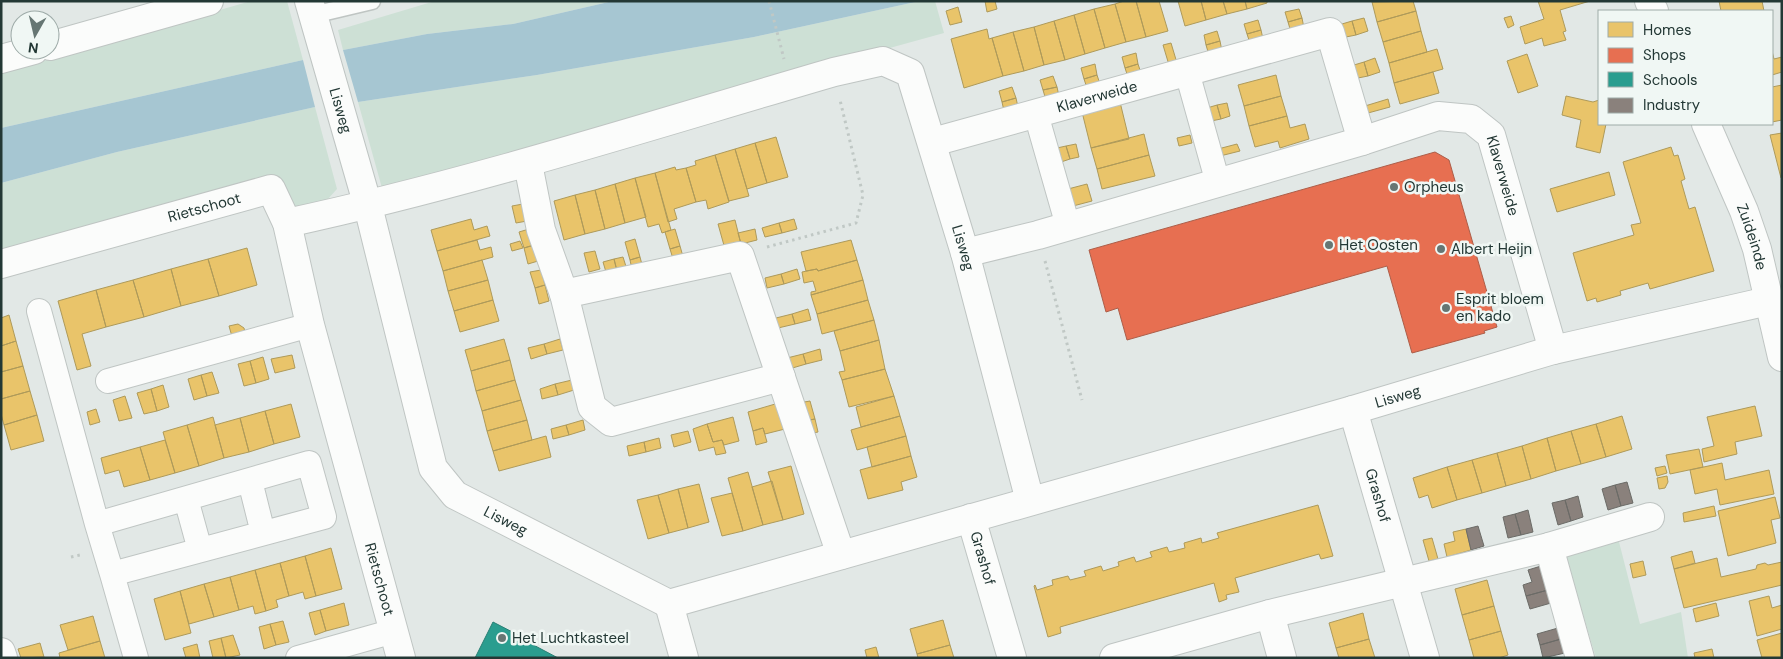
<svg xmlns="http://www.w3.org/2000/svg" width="1783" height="659" viewBox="0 0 1783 659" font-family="'DM Sans',sans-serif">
  <rect width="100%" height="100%" fill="#e2e8e6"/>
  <!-- green -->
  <path fill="#cde0d5" d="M251,1H287L303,60L1,128V73Z
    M435,1H613L513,24L427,34L343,50L338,30Z
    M920,1H935L944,33L382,188L358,102L537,75L754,37Z
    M315,107L337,189L327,200L297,208L284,200L1,254V183L117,152Z
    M1618,538L1640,624L1681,612L1688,658H1596L1565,554Z"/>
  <!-- water -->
  <path fill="#a6c6d2" d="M613,1H920L754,37L537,75L358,102L343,50L427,34L513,24Z
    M303,60L315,107L117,152L1,183V128Z"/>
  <!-- homes -->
  <path fill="#e9c46a" stroke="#ae9a5a" d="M985,1H995L997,9L987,12Z
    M1124,1H1136L1146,37L1126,42L1115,4Z
    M1136,1H1159L1168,31L1146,37Z
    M1178,1H1201L1206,20L1185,26Z
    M1201,1H1223L1227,14L1206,20Z
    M1223,1H1245L1247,9L1227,14Z
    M1245,1H1267V3L1247,9Z
    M1413,1L1416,11L1377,22L1372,2Z
    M1538,1H1590L1560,10L1566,31L1563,32L1566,40L1544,46L1542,38L1525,44L1520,27L1544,19Z
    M1719,1H1762L1764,11H1721Z
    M1115,4L1126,42L1105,48L1094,9Z
    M958,7L962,22L950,25L946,11Z
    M1094,9L1105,48L1085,54L1074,15Z
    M1299,9L1302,18L1288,22L1285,12Z
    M1416,11L1421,31L1383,42L1377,22Z
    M1074,15L1085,54L1065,60L1054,21Z
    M1511,16L1514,25L1508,28L1504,18Z
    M1302,18L1304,28L1291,32L1288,22Z
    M1364,18L1368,31L1356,35L1352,21Z
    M1258,20L1261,30L1247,34L1244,24Z
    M1054,21L1065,60L1044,65L1034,27Z
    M1352,21L1356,35L1346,37L1342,24Z
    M1034,27L1044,65L1024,71L1013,32Z
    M987,29L989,39L992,38L1003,76L964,88L951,39Z
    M1261,30L1263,39L1250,43L1247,34Z
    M1217,31L1220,41L1206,45L1204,35Z
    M1421,31L1427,52L1389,63L1383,42Z
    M1013,32L1024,71L1003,76L992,38Z
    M1220,41L1222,51L1209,55L1206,45Z
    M1171,43L1177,63L1169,65L1163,45Z
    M1437,49L1443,69L1394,83L1389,63Z
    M1772,51L1774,59L1782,57V72L1772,75Z
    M1136,53L1138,64L1125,68L1122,57Z
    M1527,54L1538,86L1518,93L1507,61Z
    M1375,58L1380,72L1368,76L1364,62Z
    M1364,62L1368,76L1358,78L1354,65Z
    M1095,64L1097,75L1084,79L1081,68Z
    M1138,64L1141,73L1128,77L1125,68Z
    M1433,72L1439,93L1400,104L1394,83Z
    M1097,75L1100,84L1087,88L1084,79Z
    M1276,75L1281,96L1244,106L1238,85Z
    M1053,76L1057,87L1043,90L1040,80Z
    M1782,85V120L1772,122V87Z
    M1012,87L1016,98L1002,102L999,91Z
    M1057,87L1059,96L1046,100L1043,90Z
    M1281,96L1287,116L1249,126L1244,106Z
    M1566,96L1593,102L1599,100V124H1606L1600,153L1576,147L1581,120L1562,115Z
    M1016,98L1018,107L1004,111L1002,102Z
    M1388,99L1390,107L1368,113L1365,106Z
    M1120,102L1129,139L1091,148L1082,112Z
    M1227,103L1230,116L1221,119L1217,105Z
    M1217,105L1221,119L1211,121L1207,108Z
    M1287,116L1290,128L1305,124L1309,139L1280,148L1278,141L1255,147L1249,126Z
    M1782,133V177L1781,178L1770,135Z
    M1144,134L1149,155L1097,169L1091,148Z
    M1190,135L1192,143L1179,146L1177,138Z
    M776,137L788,177L767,183L755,143Z
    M755,143L767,183L747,189L735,149Z
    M1076,144L1079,157L1070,159L1066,146Z
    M1237,144L1240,151L1220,156L1218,149Z
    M1066,146L1070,159L1061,162L1057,148Z
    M1671,147L1674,156L1678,155L1685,179L1681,181L1689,209L1695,207L1714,271L1650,289L1648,283L1620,291L1621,295L1597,302L1596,298L1587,301L1573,253L1634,235L1631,225L1641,223L1623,162Z
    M735,149L749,196L729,201L715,155Z
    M715,155L729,202L708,209L706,200L696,202L686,168L696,165L695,161Z
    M1149,155L1155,176L1102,189L1097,169Z
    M675,167L676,170L686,168L696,202L674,209L677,219L668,222L655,173Z
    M1609,172L1615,195L1557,212L1550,189Z
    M655,173L671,230L662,233L659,224L648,227L635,178Z
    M635,178L646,217L625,223L615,184Z
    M615,184L625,223L605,229L595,190Z
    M1087,184L1092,201L1073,206L1068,189Z
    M595,190L605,229L585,234L575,195Z
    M575,195L585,234L564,240L554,201Z
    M523,204L527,221L516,223L512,206Z
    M471,219L474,230L487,226L490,236L437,251L431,230Z
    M794,219L797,229L782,233L779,223Z
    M735,220L741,244L725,249L718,224Z
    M779,223L782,233L765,237L762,228Z
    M529,229L534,245L524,248L519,232Z
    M675,229L680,246L670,249L665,232Z
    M755,229L757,240L741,244L738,233Z
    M635,239L640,257L630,260L625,242Z
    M477,240L480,250L491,247L493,257L443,271L437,251Z
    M851,240L857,260L818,271L817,269L806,271L801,252Z
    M520,241L523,248L512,251L510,244Z
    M534,245L538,261L528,264L524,248Z
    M680,246L684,260L674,262L670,249Z
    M247,248L257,285L219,296L208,259Z
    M595,251L600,269L589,272L584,253Z
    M623,257L629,276L619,279L614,259Z
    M640,257L644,272L633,274L630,260Z
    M208,259L219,296L181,306L171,269Z
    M614,259L619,279L609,282L603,262Z
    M482,260L488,280L448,291L443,271Z
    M857,260L863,280L811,295V292L816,291L813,281L804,283L802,272L817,269L818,271Z
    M171,269L181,306L144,317L133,280Z
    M797,269L800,279L784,284L781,274Z
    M541,270L545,285L535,288L530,272Z
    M781,274L784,284L767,288L765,278Z
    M133,280L144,317L106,327L96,290Z
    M488,280L493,300L454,311L448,291Z
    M863,280L868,300L817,314L811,295Z
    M545,285L549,301L539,304L535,288Z
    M96,290L106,327L82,334L91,366L77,370L58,301Z
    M493,300L499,321L460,332L454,311Z
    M868,300L874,320L822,334L817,314Z
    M808,309L811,320L795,324L792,314Z
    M792,314L795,324L778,328L776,318Z
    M9,315L16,341L1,346V318Z
    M874,320L879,340L840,351L834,331Z
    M238,324L244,328L246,336L233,340L229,326Z
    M504,339L510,360L471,371L465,350Z
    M560,339L563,350L547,354L544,344Z
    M879,340L885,369L842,380L839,372L845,371L840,351Z
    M16,341L23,366L1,372V346Z
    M544,344L547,354L531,359L528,348Z
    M820,349L822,360L806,364L803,354Z
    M803,354L806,364L789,369L787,358Z
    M292,355L295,368L275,373L271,359Z
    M263,357L269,379L256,383L250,361Z
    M510,360L515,380L476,391L471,371Z
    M250,361L256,383L244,386L238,364Z
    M23,366L30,391L1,399V372Z
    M885,369L894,396L849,407L842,380Z
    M212,372L219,393L207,396L201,375Z
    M201,375L207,396L194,400L188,379Z
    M515,380L521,400L482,411L476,391Z
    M572,380L574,390L558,395L555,384Z
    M555,384L558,395L542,399L540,389Z
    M163,385L169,407L157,411L151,389Z
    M151,389L157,411L144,414L137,393Z
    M30,391L37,415L4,425L1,414V399Z
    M125,396L132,418L119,421L113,400Z
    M894,396L900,416L861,427L856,407Z
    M521,400L527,420L487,431L482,411Z
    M810,401L815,419L804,421L799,403Z
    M782,402L789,428L765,434L763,428L753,431L748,412Z
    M291,404L300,437L274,444L265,411Z
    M1755,406L1762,436L1735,442L1737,454L1704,462L1702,449L1714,446L1707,417Z
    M96,409L100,422L90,425L87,412Z
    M265,411L274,444L249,452L240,418Z
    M37,415L44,441L11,450L4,425Z
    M900,416L906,436L857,450L851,430Z
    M1622,416L1632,449L1606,457L1596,424Z
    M213,417L224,458L199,466L187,425Z
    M733,417L739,441L724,445L722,440L713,442L707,424Z
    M240,418L249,452L224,458L215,425Z
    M815,419L818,432L808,434L804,421Z
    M527,420L532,440L493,451L487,431Z
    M583,420L585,430L569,435L566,425Z
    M707,424L713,442L722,440L726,453L716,455L714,447L699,451L693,429Z
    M1596,424L1606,457L1581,464L1571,431Z
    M187,425L199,466L175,473L163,432Z
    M566,425L569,435L553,439L551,429Z
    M763,428L767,442L756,445L753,431Z
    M688,431L691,442L674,447L671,435Z
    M1571,431L1581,464L1556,471L1547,438Z
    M546,436L551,457L499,471L493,451Z
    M906,436L911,456L872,467L867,447Z
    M659,438L661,448L646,452L644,442Z
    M1547,438L1556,471L1531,479L1522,446Z
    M165,440L175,473L150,480L140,447Z
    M644,442L646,452L629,456L627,446Z
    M1522,446L1531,479L1506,486L1497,453Z
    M140,447L150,480L124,487L119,470L105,474L101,458Z
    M1699,449L1703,467L1670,474L1666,455Z
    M1497,453L1506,486L1482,493L1472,460Z
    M911,456L917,477L901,482L903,490L868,499L860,470Z
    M1472,460L1482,493L1457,500L1447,467Z
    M1722,463L1725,480L1769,470L1774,494L1720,505L1717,489L1695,494L1690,470Z
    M791,466L804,514L783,520L768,472Z
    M1665,466L1667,473L1657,476L1655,468Z
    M1447,467L1457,500L1432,508L1428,495L1419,498L1413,478Z
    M748,472L763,525L743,531L728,478Z
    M1667,476L1668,482L1665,488L1659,489L1657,478Z
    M772,481L783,520L763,525L752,487Z
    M699,484L709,522L688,528L678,489Z
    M678,489L688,528L669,533L658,495Z
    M732,493L743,531L722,536L711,498Z
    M658,495L669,533L648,539L637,500Z
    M1775,497L1780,518L1771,520L1776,543L1728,556L1718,511Z
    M1318,505L1333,556L1321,559L1319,554L1235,578L1239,592L1226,595L1227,599L1219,602L1214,583L1060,627L1061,633L1048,637L1034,586L1035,585L1037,590L1053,585L1052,580L1068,576L1070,580L1086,576L1084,571L1101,566L1103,571L1119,566L1118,562L1134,557L1136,562L1152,557L1150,552L1167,547L1169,552L1185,548L1184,543L1201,538L1202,543L1219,538L1217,533Z
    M1714,506L1716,516L1684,522L1683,513Z
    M1466,529L1471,550L1447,557L1444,544L1455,541L1453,532Z
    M1432,538L1438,559L1429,561L1423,540Z
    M331,548L342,589L316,596L305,556Z
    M1692,551L1695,563L1674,569L1671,557Z
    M305,556L316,596L305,599L303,592L289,596L280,563Z
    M1717,558L1721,577L1756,569L1757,565L1765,563L1768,565L1782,562V585L1684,608L1674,569Z
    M1643,561L1646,575L1633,578L1630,564Z
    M280,563L289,596L276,600L278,607L266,611L255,570Z
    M255,570L266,611L255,614L253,606L239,610L230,577Z
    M230,577L239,610L214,617L204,584Z
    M1487,580L1494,606L1462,615L1455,589Z
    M204,584L214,617L189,624L180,591Z
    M180,591L191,633L165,640L154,599Z
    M1769,596L1772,608L1782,605V629L1757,636L1749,601Z
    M344,603L349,625L326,631L320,610Z
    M1716,603L1719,616L1696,622L1693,609Z
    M1494,606L1501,631L1469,640L1462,615Z
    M320,610L326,631L315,635L309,613Z
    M1363,613L1369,639L1336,648L1329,623Z
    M93,616L100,641L68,650L60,625Z
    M943,620L950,645L917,654L910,629Z
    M283,621L289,642L276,645L270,624Z
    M270,624L276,645L264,649L259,627Z
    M1501,631L1508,655L1499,658H1474L1469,640Z
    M1782,633V658H1762L1757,640Z
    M233,635L240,655L226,658L221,638Z
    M221,638L226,658H213L209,641Z
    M1369,639L1375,658H1339L1336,648Z
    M100,641L105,658H60L59,653Z
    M40,643L44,657L21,658L18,649Z
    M197,644L200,658H186L183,648Z
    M950,645L954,658H918L917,654Z
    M876,647L879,658H867L865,650Z
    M1712,649L1714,658H1695L1694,653Z"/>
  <!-- shops -->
  <path fill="#e76f51" stroke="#ac5e49" d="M1435,152L1449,160L1497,327L1484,331L1485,333L1412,353L1387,266L1127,340L1118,308L1106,312L1089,250Z"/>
  <!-- schools -->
  <path fill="#2a9d8f" stroke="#287f74" d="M493,622L520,636L517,641L524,645L526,641L558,658H475Z"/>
  <!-- industry -->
  <path fill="#8a817c" stroke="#6b6b67" d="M1627,482L1633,503L1621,506L1615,485Z
    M1615,485L1621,506L1608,510L1602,489Z
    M1578,496L1583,517L1571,521L1565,500Z
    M1565,500L1571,521L1558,525L1552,503Z
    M1528,510L1533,532L1521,535L1515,514Z
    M1515,514L1521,535L1508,538L1503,517Z
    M1478,526L1484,546L1471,550L1466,529Z
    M1541,566L1548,590L1526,596L1523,585L1532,582L1528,570Z
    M1548,590L1551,603L1530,609L1526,596Z
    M1558,628L1561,639L1540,645L1537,634Z
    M1561,639L1565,653L1543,658L1540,645Z"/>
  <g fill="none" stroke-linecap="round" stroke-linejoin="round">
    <defs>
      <path id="service" d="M313,15L372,1"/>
      <path id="pedestrian" d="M1187,72L1218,183
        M1036,114L1068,226
        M39,311L97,524
        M108,381L310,325
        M309,463L324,517L112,574L97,524Z
        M250,481L263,533
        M186,499L200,550
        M112,574L136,658
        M298,658L394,631"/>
      <g id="minor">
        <path id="s1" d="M309,1L368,206L433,468L455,495L669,604L1353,410L1553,350L1768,301"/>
        <path d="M50,46L209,1"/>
        <path d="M1,59L34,50"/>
        <path id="s2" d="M1362,141L1438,116L1471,119L1491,135L1553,350"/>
        <path id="s3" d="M933,142L1330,32L1362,141L1038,235L965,253"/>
        <path d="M528,164L541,230L564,294L592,407L611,422L781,377"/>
        <path id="s4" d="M287,223C472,183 652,125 834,72L883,61L910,73L965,253L1030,501"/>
        <path id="s5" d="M1,264L271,189L287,223L310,325L401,658"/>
        <path d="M564,294L740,256L841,555"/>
        <path id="s6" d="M1353,410L1425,658"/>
        <path id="s7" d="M971,518L1012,658"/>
        <path d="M1549,547L1580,658"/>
        <path d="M669,604L684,658"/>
        <path d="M1270,614L1282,658"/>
        <path d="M1,652L3,658"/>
        <path d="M1114,658L1270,614L1549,547L1650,517"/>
      </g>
      <g id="tertiary">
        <path d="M1649,1L1654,11"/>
        <path id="s8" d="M1706,124L1744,211L1757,249L1782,357"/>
      </g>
    </defs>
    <!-- service casing -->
    <use href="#service" stroke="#bfc5c3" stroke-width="19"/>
    <!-- pedestrian casing -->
    <use href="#pedestrian" stroke="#bfc5c3" stroke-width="26"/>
    <!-- minor casing -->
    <use href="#minor" stroke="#bfc5c3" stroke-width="30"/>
    <!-- tertiary casing -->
    <use href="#tertiary" stroke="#bfc5c3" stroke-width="30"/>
    <!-- path -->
    <path stroke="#c0c8c5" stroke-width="3" stroke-dasharray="2.5 4" stroke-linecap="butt" d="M769,1L784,59
      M767,247L856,223L863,195L840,100
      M1045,261L1082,400
      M71,557L80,555"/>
    <!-- service -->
    <use href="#service" stroke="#fbfcfb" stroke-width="16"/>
    <!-- pedestrian -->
    <use href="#pedestrian" stroke="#fbfcfb" stroke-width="24"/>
    <!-- minor -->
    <use href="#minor" stroke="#fbfcfb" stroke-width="28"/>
    <!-- tertiary -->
    <use href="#tertiary" stroke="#fbfcfb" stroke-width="28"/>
  </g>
  <!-- markers -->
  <g fill="#667673" stroke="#f0f7f4" stroke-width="2">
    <circle cx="1394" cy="187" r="5"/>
    <circle cx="1329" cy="245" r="5"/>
    <circle cx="1441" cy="249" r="5"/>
    <circle cx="1446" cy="308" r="5"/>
    <circle cx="502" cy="638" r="5"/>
  </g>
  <g text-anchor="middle" stroke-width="5" stroke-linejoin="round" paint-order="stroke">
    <!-- street labels -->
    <g font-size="15" fill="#233835" stroke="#f0f7f4">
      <text dy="5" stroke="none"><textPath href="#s3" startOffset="170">Klaverweide</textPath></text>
      <text dy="5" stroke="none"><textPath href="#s1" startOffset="114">Lisweg</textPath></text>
      <text dy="5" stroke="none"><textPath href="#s2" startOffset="181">Klaverweide</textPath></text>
      <text dy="5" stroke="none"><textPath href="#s5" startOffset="211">Rietschoot</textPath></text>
      <text dy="5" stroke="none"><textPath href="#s8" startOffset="122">Zuideinde</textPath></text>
      <text dy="5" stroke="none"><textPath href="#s4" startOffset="830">Lisweg</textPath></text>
      <text dy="5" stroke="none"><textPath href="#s1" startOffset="1516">Lisweg</textPath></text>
      <text dy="5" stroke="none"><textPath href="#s6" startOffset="89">Grashof</textPath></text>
      <text dy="5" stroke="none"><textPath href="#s1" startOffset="575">Lisweg</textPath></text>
      <text dy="5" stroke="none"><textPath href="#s7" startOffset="42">Grashof</textPath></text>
      <text dy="5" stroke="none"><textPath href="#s5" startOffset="686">Rietschoot</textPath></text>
    </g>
    <!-- poi labels -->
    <g font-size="15" fill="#233835" stroke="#f0f7f4" text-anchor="start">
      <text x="1404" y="192">Orpheus</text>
      <text x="1339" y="250">Het Oosten</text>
      <text x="1451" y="254">Albert Heijn</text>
      <text x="1456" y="304">Esprit bloem<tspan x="1456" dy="17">en kado</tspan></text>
      <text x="512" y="643">Het Luchtkasteel</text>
    </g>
  </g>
  <!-- border -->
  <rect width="1783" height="659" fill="none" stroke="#233835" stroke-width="5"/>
  <!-- legend -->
  <rect x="1598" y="10" width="175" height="115" fill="#f0f7f4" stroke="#9eaba8"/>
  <rect x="1608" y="22" width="25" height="15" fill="#e9c46a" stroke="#9eaba8"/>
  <text x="1643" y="35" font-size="15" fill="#233835">Homes</text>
  <rect x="1608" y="48" width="25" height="15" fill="#e76f51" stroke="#9eaba8"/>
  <text x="1643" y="60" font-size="15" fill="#233835">Shops</text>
  <rect x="1608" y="72" width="25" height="15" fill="#2a9d8f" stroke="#9eaba8"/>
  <text x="1643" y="85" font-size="15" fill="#233835">Schools</text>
  <rect x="1608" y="98" width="25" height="15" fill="#8a817c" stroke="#9eaba8"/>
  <text x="1643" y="110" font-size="15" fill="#233835">Industry</text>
  <!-- north arrow -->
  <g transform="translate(35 35) rotate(188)"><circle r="24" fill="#f0f7f4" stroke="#9eaba8"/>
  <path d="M0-4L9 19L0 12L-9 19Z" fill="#667673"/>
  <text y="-8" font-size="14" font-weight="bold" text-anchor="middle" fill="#233835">N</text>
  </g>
</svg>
